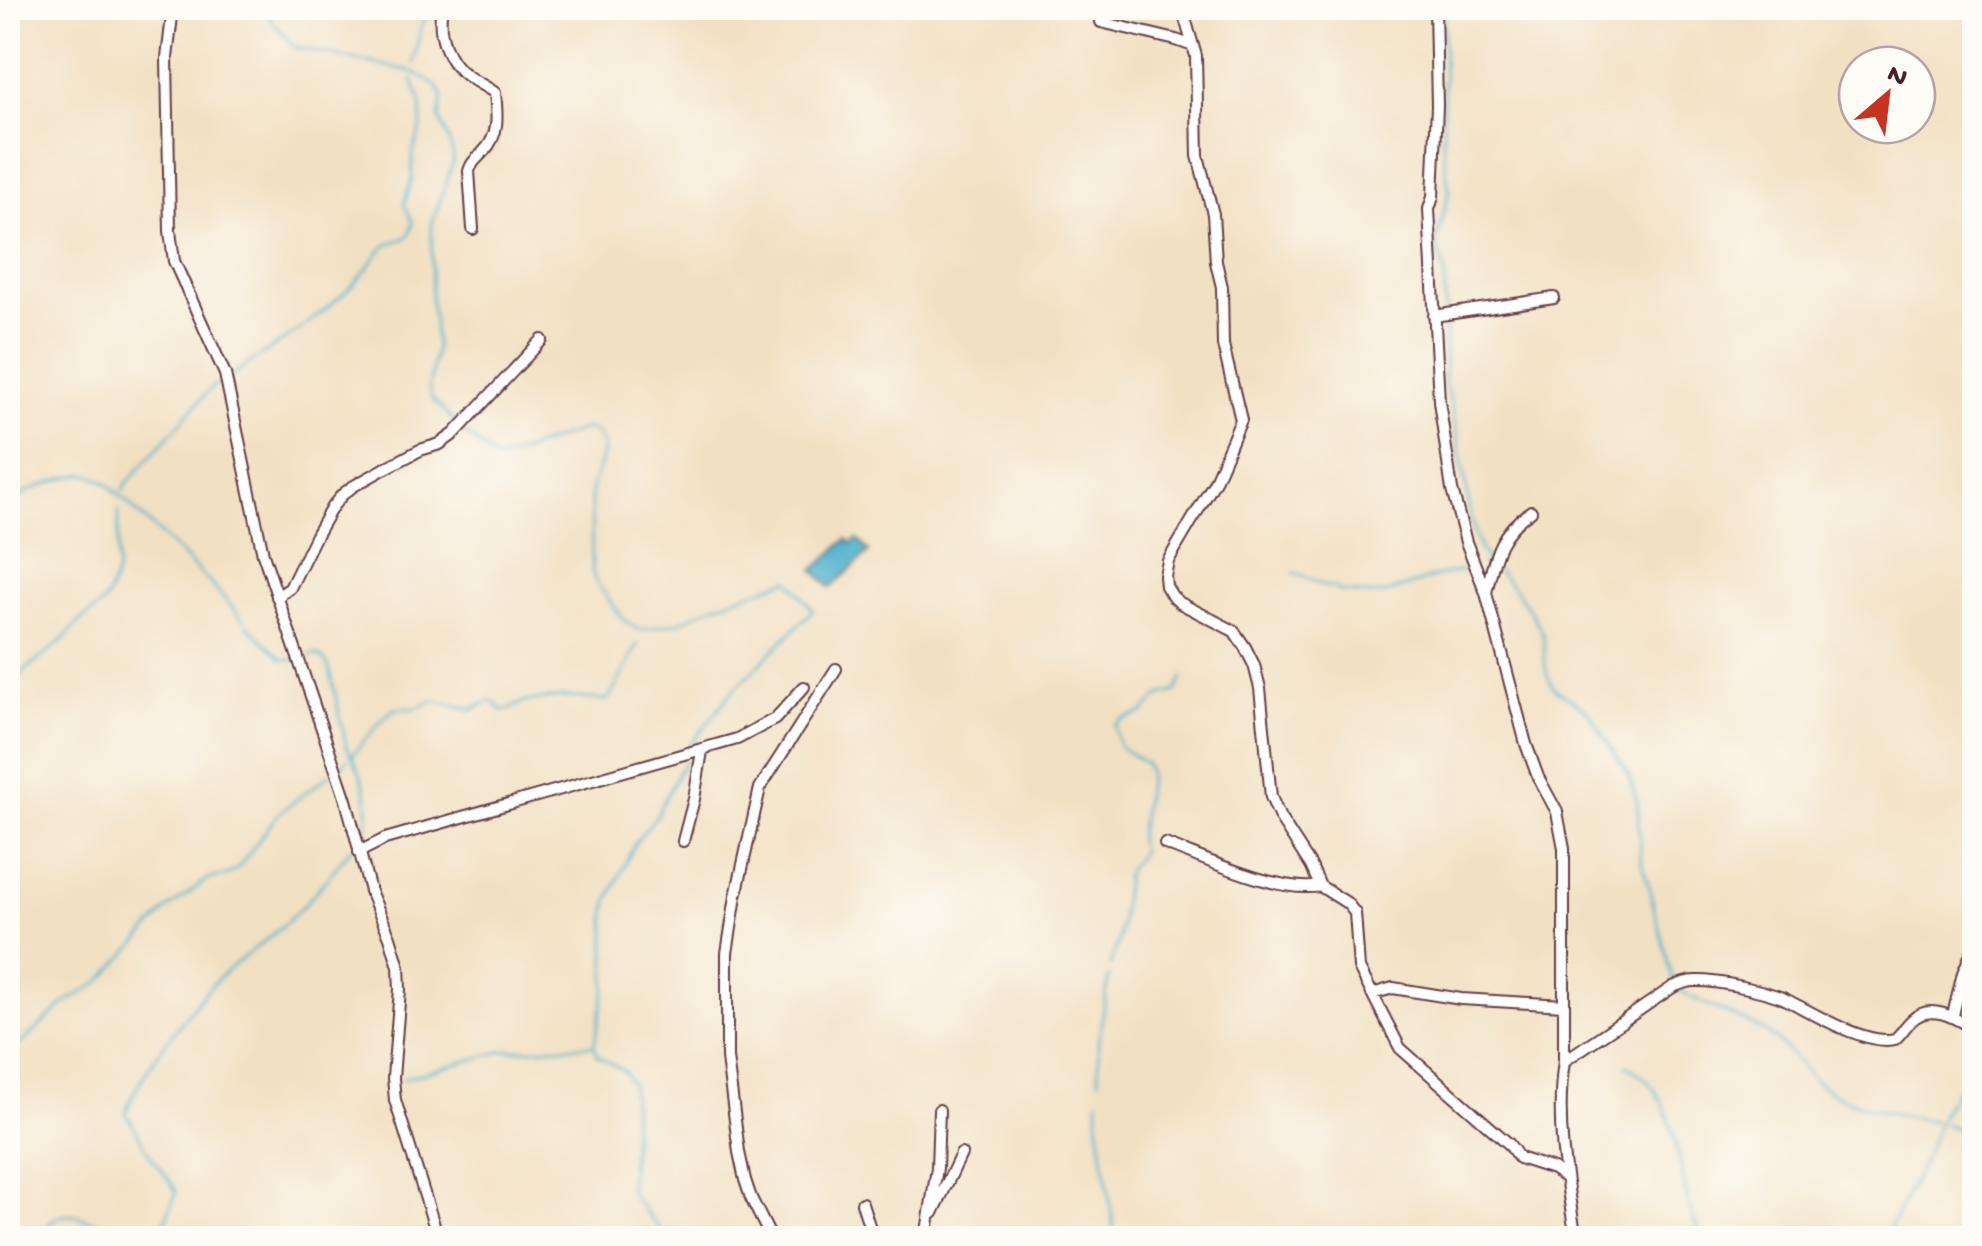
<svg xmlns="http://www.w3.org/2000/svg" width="1982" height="1246" viewBox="0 0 1982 1246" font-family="'Gochi Hand',sans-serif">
  <rect width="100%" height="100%" fill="#fdfcf7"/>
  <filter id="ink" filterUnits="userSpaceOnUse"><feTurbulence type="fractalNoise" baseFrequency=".01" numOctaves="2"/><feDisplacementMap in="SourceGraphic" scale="20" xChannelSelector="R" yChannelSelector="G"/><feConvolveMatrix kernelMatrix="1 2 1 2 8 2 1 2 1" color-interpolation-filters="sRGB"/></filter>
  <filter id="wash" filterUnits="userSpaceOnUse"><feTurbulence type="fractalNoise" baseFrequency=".0048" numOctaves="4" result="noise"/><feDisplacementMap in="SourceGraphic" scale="40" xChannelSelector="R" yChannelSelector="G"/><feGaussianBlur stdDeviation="2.25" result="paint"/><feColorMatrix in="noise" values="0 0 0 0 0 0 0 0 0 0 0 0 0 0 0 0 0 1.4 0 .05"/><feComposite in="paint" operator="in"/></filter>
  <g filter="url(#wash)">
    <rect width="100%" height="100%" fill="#f2e0c2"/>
    <!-- water -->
    <path fill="#4cb0cb" stroke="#4b687b" stroke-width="2.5" d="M847,539L851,544L857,539L869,552L831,588L814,570Z"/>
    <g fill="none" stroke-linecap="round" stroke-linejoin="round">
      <!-- stream -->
      <path stroke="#4cb0cb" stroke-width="2.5" d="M262,8L294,47L411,71L432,82L443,95L439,118L449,140L454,159L432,224L431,303L436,345L429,387L431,398L456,424
        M1444,8L1443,145L1449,191L1436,243L1445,273V311
        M414,63L421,26L433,8
        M1445,318L1444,381L1453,413L1474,531L1481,551L1490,564L1482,565
        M231,376C240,371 247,364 257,358C288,339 338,303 362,275C369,267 374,258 381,250C395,235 410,247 413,222L404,204L412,179L413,153L422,124L421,103L413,80
        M464,432L494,458L498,459C516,456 581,427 589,429C596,431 602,439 603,447C605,459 592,478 591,492L592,572L596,582L624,620L639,630L680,622L712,606L787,580L790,581L813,610L729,695L689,747
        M123,491L126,484L212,387L221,381
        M8,511C9,509 15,500 17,499C27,489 77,472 90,475C109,481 125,501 139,514C175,548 211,582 243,620
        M1497,570L1518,592L1538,624L1543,635L1546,672L1553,687L1588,711L1628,774L1637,800L1641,858L1673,980
        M1294,573L1327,587H1334L1341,592L1370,595L1385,594L1434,577L1473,568
        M246,624L282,659L295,660
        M304,658L315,654C324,658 326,661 330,670L346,745C362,771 377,811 362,839
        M8,679L18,676L64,639L80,621L102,605L108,596L117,571L119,510
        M353,754L381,721L394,709L416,708L434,701L473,709L490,701L496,703L500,709L507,710L524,702L564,697L607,700C618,687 629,660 638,644
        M342,766L347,759
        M1110,965L1119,939L1126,874C1131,860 1146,857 1138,841L1149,773L1146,764L1119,746L1115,726L1121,720L1143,713L1159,696L1176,691L1183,677
        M1679,990C1706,1007 1736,1015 1764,1031C1785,1043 1798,1065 1815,1080C1846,1108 1894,1114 1933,1121
        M8,1055L69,1000L96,985L108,974L168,909L208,879L229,874L238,868L279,813L330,774
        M1626,1065C1634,1071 1644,1076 1650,1084C1685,1127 1676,1191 1702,1238
        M403,1079L503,1051L592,1045
        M1099,1080L1098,1042L1109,976
        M1098,1099V1120L1115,1238
        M1943,1124L1974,1133
        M43,1238C55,1192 102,1228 128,1238
        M155,1238L163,1227L176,1192C169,1176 156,1165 147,1150C140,1138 135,1126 126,1114C130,1086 198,996 221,976C244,955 270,939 292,917C314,896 333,871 352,847
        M664,1238L658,1227L633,1197L629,1186L633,1133L632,1086L624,1071L598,1056L594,1045L606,986V916L608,901L635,843L656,816L685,760
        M1885,1238L1919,1171L1942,1114L1974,1062"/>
    </g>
  </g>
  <g filter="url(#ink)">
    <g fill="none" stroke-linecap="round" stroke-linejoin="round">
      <defs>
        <path id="minor" d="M173,8L167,58L170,231L174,261L225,374L263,554L346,800L370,891L390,937L399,967L400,989L393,1078L395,1100L438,1238
          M442,8C437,31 446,61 466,75C475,82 486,86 495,93C497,113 500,135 484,151C477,159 472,161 469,171L473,229
          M1182,8L1196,56L1198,156L1213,214L1216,262L1222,287L1223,345L1241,420L1214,483L1168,561L1165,576L1166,586L1172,596L1180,603L1234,631L1245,647L1254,665L1260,688L1271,797L1280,818L1311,866L1320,886L1347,903L1355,913L1359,968L1400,1048L1509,1144L1519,1158L1553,1169L1566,1178
          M1435,8L1437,106L1433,197L1429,209L1439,401L1452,490L1466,542L1486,593L1526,744L1538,777L1557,812L1564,848V1061C1555,1121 1566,1180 1576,1238
          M1101,22L1176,40L1193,46
          M1434,316L1554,298
          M1486,593C1495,555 1498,534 1531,511
          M277,597L290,588L316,535L332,507L342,495L352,487L384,469L420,450L440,444L454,434L542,340
          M683,841L694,799L702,751
          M1165,844C1203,858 1280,894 1320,886
          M359,852L385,839L737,739L775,719L804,687
          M1372,994L1393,988L1461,999L1564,1005
          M1953,1015L1963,973L1974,947
          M1564,1061L1673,987C1680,984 1687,981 1695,981C1716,980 1768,991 1787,1000C1813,1013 1866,1046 1895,1039C1902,1033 1905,1026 1912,1020C1931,1002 1957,1019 1974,1029
          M862,1203L873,1238
          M933,1213L961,1154
          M771,1238L751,1198L745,1180L739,1152L727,1058V953L736,896L760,788L836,669
          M926,1238L937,1168L939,1110"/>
      </defs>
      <!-- minor casing -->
      <use href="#minor" stroke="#633c42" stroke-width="14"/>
      <!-- minor -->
      <use href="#minor" stroke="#fff" stroke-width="10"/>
    </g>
  </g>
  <!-- margin -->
  <rect width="1982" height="1246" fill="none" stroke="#fdfcf7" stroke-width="40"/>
  <!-- north arrow -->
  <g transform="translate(1887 95) rotate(28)"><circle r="48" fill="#fdfcf7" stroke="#b5a4a5" stroke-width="2.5"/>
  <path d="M0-8L18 38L0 25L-18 38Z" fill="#c8321e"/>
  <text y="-15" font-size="28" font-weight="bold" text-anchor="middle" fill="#4a1f2b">N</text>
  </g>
</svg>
